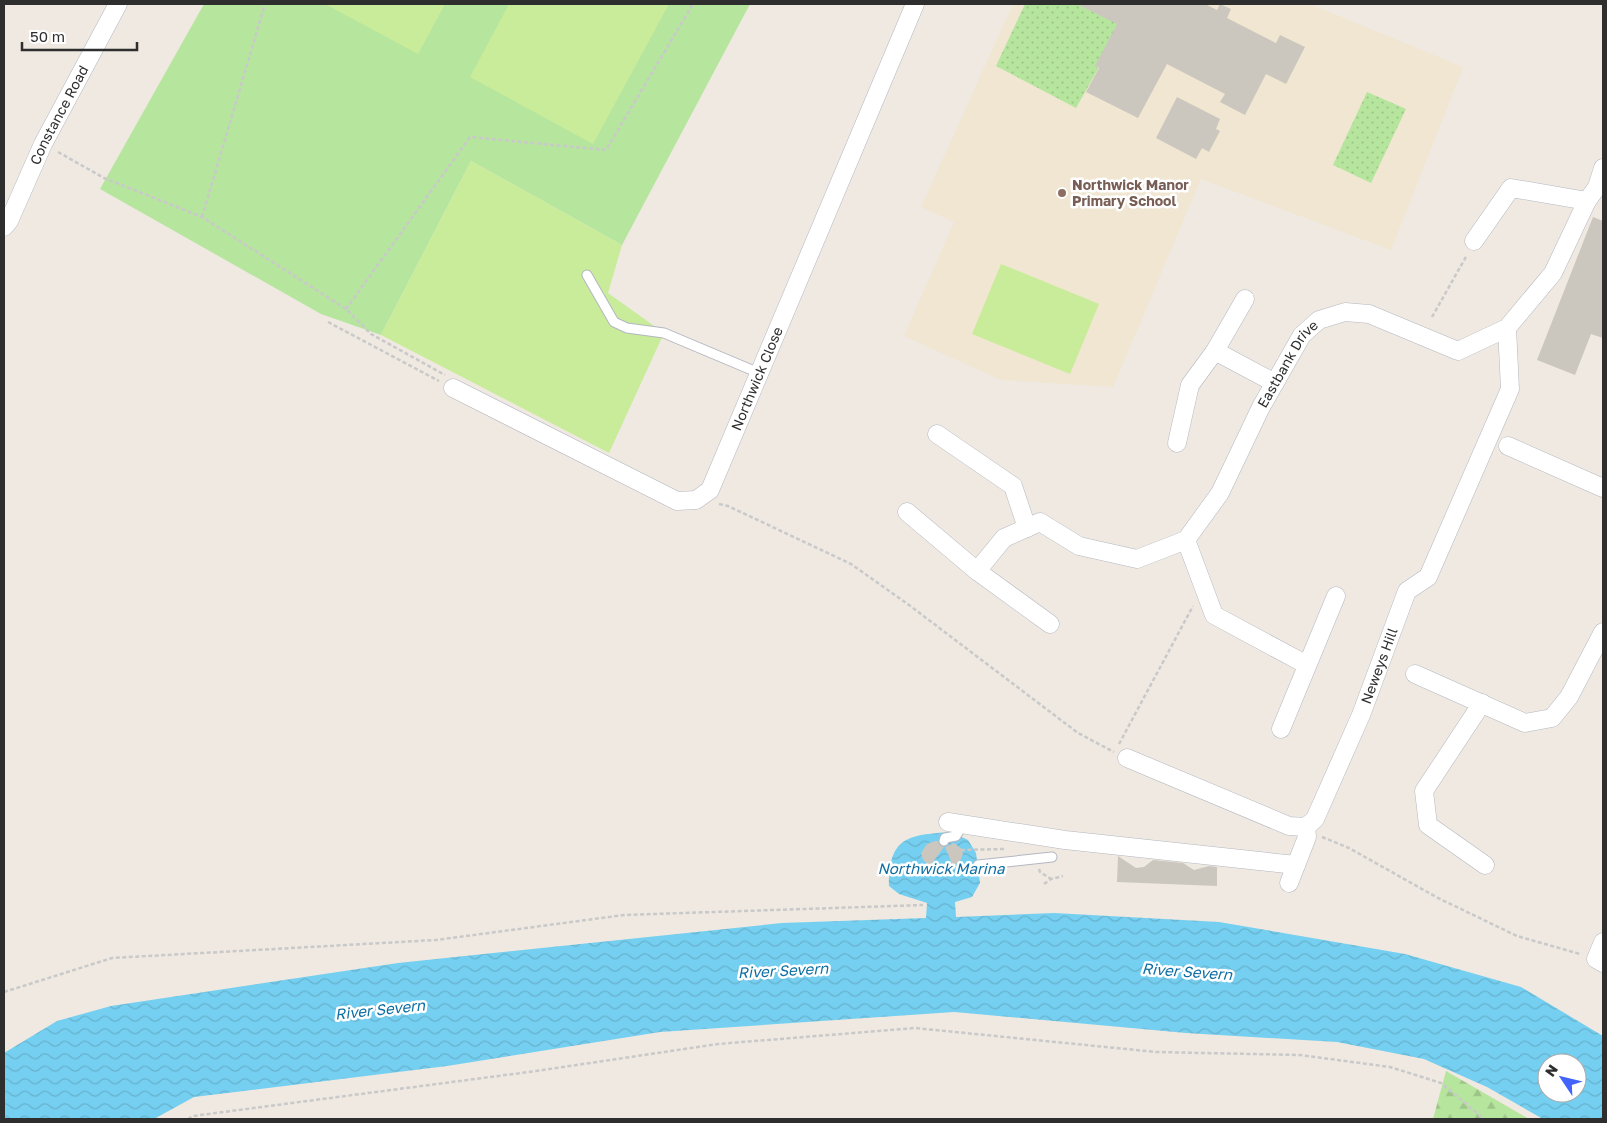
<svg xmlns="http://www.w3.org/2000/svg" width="1607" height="1123" viewBox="0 0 1607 1123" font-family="'Golos Text',sans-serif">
  <defs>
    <pattern id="forest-firs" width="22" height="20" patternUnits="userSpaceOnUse" patternTransform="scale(1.25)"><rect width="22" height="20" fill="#b6e59e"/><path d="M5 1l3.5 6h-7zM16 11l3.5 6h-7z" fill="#9dc588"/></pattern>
    <pattern id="park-dots" width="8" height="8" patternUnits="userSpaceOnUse" patternTransform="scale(1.25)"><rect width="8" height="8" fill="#b6e59e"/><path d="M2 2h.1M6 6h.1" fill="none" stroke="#9dc588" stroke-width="1.8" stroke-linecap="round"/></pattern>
    <pattern id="water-waves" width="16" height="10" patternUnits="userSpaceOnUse" patternTransform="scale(1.25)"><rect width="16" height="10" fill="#75cff0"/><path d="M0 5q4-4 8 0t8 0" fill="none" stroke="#66b2ce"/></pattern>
  </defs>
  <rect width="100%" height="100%" fill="#efe9e1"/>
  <!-- education -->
  <path fill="#f0e6d1" d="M1013,4H1310L1463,67L1391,250L1201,179L1113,387L1001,380L904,336L954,222L921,207Z"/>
  <!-- grass -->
  <path fill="#b6e59e" d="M204,4H750L622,245L471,161L381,335L321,314L100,189Z"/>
  <!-- forest -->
  <path fill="url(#forest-firs)" d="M1446,1071L1529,1119H1433Z"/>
  <!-- park -->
  <path fill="url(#park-dots)" d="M1025,4H1077L1138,33L1096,66L1098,69L1076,108L996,66Z
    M1367,92L1406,109L1371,183L1333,165Z"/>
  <!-- pitch -->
  <path fill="#c9ec9a" d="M325,4H445L418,54Z
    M509,4H669L593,144L470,77Z
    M471,161L622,245L608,293L664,333L609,453L381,335Z
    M1001,264L1099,304L1070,374L972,334Z"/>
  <!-- water -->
  <path fill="url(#water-waves)" fill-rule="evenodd" d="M951,832L968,840L976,853L980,883L972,897L955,902L956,917L1054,913L1219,922L1405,954L1521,987L1603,1036V1119H1543L1487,1087L1424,1059L1337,1042L1186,1033L954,1012L660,1032L447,1066L194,1097L154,1119H4V1053L57,1021L111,1006L398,963L782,923L926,918L927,903L899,894L889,886C889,837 907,835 951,832ZM1547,1063H1577V1093H1547Z"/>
  <!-- building -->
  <path fill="#cbc7bf" d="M1077,4H1205L1217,10L1220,4L1231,9L1227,18L1276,43L1280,35L1305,47L1286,84L1266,74L1245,115L1220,102L1225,94L1167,64L1138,118L1086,92L1099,68L1095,66L1117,24Z
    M1177,97L1220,119L1216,129L1220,131L1209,152L1202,148L1196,159L1156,138Z
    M1593,217L1603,221V338L1591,334L1575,375L1537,360Z
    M935,841H938L940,845L944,847L930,866L923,860L921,853L927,844Z
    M954,843L962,849L963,854L960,861L953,866L945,847Z
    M1118,856L1136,868L1144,867L1153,860L1183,863L1194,870L1209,866L1217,867V886L1117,882Z"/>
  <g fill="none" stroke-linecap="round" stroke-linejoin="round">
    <defs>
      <path id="service" d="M587,275L614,322L627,328L664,333L759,373
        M944,841L945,838L956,836L963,824
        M978,865L1052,857"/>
      <g id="minor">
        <path id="s1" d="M4,227L9,221L43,144L118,4"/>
        <path d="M1474,241L1511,188L1587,201"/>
        <path d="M1215,351L1275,383"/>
        <path id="s2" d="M453,388L677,501L696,500L710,490L915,4"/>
        <path d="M937,434L1013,486L1027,528"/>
        <path d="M1177,443L1190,385L1215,351L1245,299"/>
        <path d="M1508,446L1603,488"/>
        <path d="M907,512L977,571L1050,624"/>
        <path d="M1186,540L1214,615L1307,665"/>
        <path id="s3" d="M977,571L1004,538L1040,522L1079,546L1137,559L1186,540L1220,493L1261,407L1302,335L1319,320L1345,312L1369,314L1458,351L1507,328L1553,273L1587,201L1597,187L1603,168"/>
        <path d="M1415,674L1525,723L1552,718L1569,697L1603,632"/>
        <path d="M1482,703L1424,791L1428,825L1485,865"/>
        <path d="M1281,729L1336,596"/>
        <path id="s4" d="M1127,758L1289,826L1306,827L1315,819L1361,715L1407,591L1428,577L1510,389L1507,328"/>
        <path d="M948,822L1065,840L1296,865"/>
        <path d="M1289,883L1307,837L1306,827"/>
        <path d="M1603,942L1596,959L1603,963"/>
      </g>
    </defs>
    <!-- service casing -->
    <use href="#service" stroke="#b4b7c1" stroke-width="11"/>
    <!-- minor casing -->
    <use href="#minor" stroke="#b4b7c1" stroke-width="19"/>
    <!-- path -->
    <path stroke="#c9c9c9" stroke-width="2.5" stroke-dasharray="4 2.5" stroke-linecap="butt" d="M58,152L104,178L202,217L346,309L371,334L445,375
      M202,217L265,4
      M346,309L470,137L606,150L693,4
      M1432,317L1467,255
      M328,322L439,381
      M719,504L728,506L851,564L909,605L1078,733L1114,752
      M1119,744L1193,606
      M1322,837L1349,848L1438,898L1517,936L1580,954
      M961,850L1004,849
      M1039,869L1040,872L1051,879
      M1044,884L1051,879L1063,876
      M4,992L112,958L436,940L624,915L923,905
      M188,1119L193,1116L536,1071L718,1044L915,1028L1156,1052L1300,1055L1390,1067L1441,1083L1484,1119"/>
    <!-- service -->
    <use href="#service" stroke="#fff" stroke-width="9"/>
    <!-- minor -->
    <use href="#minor" stroke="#fff" stroke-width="18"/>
  </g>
  <!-- markers -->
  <circle fill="#8d6e63" stroke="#fff" stroke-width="2" cx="1062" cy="193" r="5"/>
  <g text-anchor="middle" stroke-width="5" stroke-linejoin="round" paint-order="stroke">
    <!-- street labels -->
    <g font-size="14" fill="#2e2e2e" stroke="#fff">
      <text dy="5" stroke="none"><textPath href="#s1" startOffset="125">Constance Road</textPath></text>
      <text dy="5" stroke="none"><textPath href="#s3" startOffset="444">Eastbank Drive</textPath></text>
      <text dy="5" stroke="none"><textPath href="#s2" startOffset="408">Northwick Close</textPath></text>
      <text dy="5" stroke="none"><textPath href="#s4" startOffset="371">Neweys Hill</textPath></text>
    </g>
    <!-- education labels -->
    <g font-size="14" font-weight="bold" fill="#785e54" stroke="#fff" text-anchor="start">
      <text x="1072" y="190">Northwick Manor<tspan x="1072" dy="16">Primary School</tspan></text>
    </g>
    <!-- water labels -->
    <g font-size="15" font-style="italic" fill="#0d6fa3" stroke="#fff">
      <text x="941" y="874">Northwick Marina</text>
      <text transform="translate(783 971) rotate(-3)" y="5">River Severn</text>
      <text transform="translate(1187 972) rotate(4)" y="5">River Severn</text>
      <text transform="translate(380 1010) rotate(-6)" y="5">River Severn</text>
    </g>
  </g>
  <!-- border -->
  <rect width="1607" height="1123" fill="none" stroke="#2e2e2e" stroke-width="10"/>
  <!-- north arrow -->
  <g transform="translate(1562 1078) rotate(305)"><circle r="24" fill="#ffffff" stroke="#ababab"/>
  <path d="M0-4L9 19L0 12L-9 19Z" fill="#4264fb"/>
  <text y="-8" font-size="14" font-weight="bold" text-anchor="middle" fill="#2e2e2e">N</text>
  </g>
  <!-- scale -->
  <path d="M22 42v8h115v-8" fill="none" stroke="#2e2e2e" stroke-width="2.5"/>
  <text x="30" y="42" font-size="15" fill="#2e2e2e" stroke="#ffffff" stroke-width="4" paint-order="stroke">50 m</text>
</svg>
